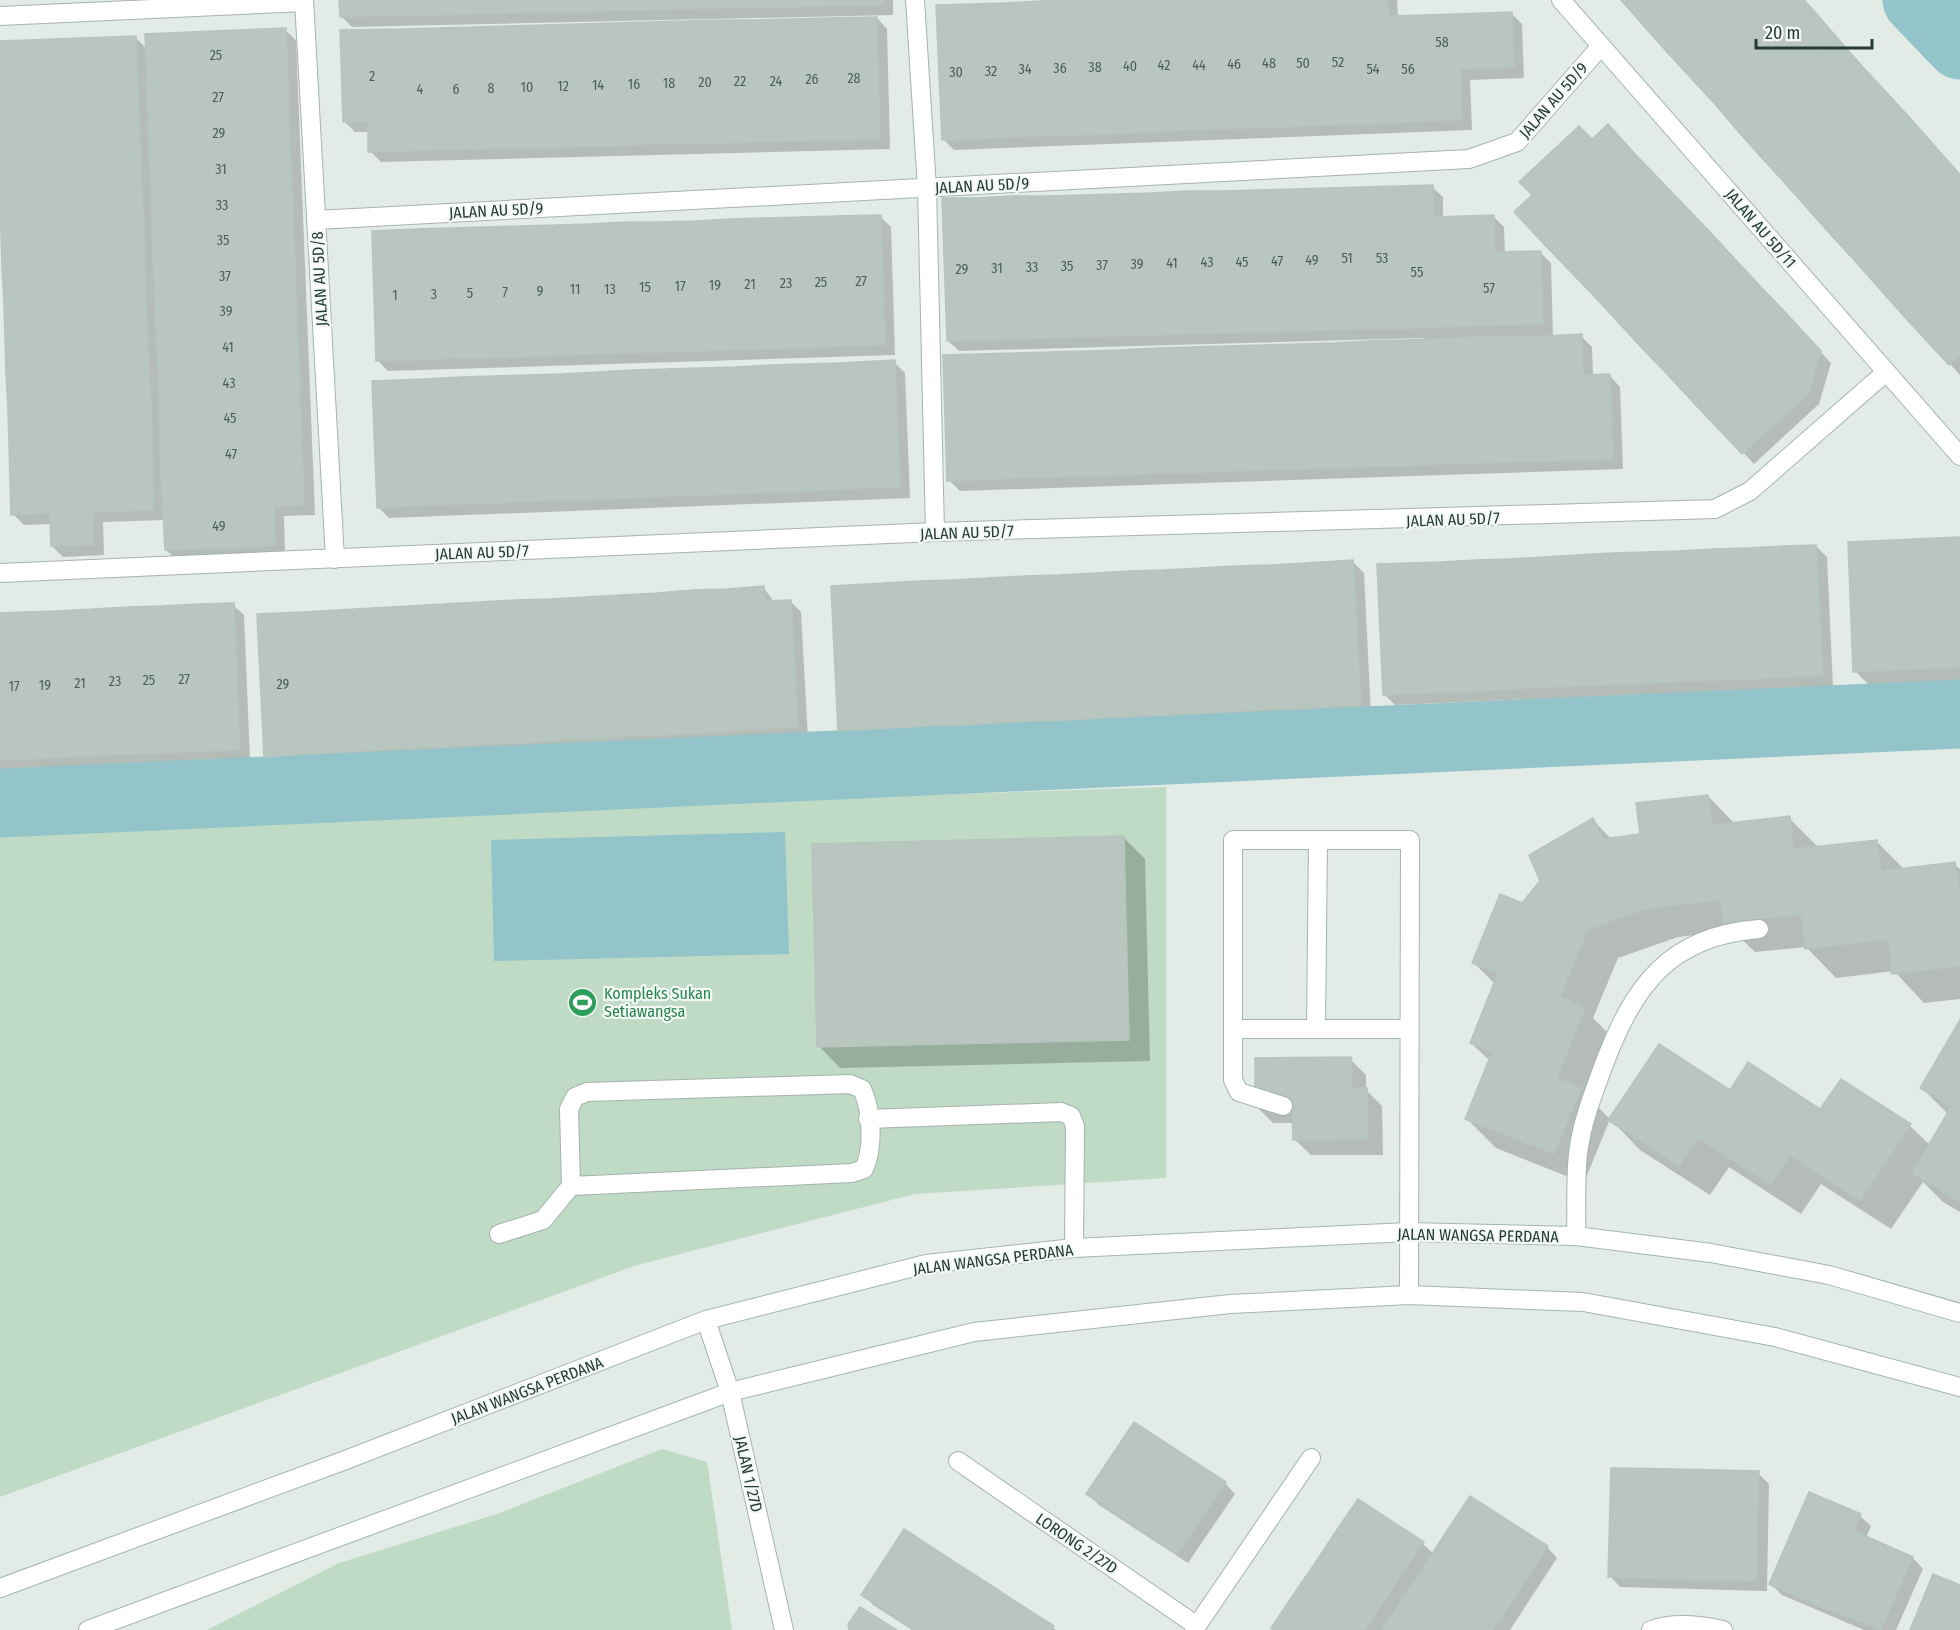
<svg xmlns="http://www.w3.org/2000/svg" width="1960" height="1630" viewBox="0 0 1960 1630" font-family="'Fira Sans Condensed',sans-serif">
  <rect width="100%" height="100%" fill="#e3ebe7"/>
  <!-- green -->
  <path fill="#bfdac5" d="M1166,787V1178L915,1194L637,1265L0,1497V826Z
    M662,1449L707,1462L732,1630H207L339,1563L497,1514Z"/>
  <!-- water -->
  <path fill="#92c4ca" d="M785,832L789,954L494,961L491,840Z"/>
  <!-- shadow -->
  <path fill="#0003" d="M341,0H893V15L352,27L341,16Z
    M1107,0H1397L1398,17L1511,13L1522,24L1524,78L1470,80L1472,130L954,150L943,139Z
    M1623,0H1803L1960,175V375Z
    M877,18L887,29L890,149L381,162L370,151L369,132H355L344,121Z
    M285,30L296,40L315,515L284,516L285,556L177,560L166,550L165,520L103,522L104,555L63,557L52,546V524L24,525L13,514L0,173V43L135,37L147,49Z
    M1618,137L1831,363L1819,404L1754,464L1516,212L1592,141Z
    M1432,187L1443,197V218L1493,216L1504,227L1505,254L1541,253L1551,263L1553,337L1581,336L1592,347L1593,376H1610L1620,387L1623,469L960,491L949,480L1423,341V338L959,351L948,341Z
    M880,216L891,227L895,355L388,371L377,360Z
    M894,362L905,373L910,498L389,518L378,507Z
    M1960,539V683L1871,687L1855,671Z
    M1816,546L1827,557L1833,686L1395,705L1384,694Z
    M1353,562L1364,573L1371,715L850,741L840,730Z
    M764,588L774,602L790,601L801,612L808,738L276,767L266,756Z
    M233,605L244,615L250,760L0,771V614Z
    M1708,796L1735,824L1789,818L1819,848L1876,841L1905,870L1954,864L1960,869V999L1924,1003L1894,971L1836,978L1806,947L1755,952L1733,931L1678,937L1618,958L1593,1018L1614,1039L1590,1099L1610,1119L1731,1092L1821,1111L1841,1081L1910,1126L1930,1145L1948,1114L1922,1088L1960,1023V1212L1943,1202L1923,1182L1891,1229L1821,1184L1801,1214L1729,1167L1710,1195L1640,1150L1610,1119L1584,1183L1496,1148L1466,1118L1490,1061L1471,1043L1495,984L1473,962L1593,820L1612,840L1641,835Z
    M1124,838L1145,859L1150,1061L840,1068L819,1046Z
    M1350,1059L1366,1075V1090L1382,1106L1383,1155H1311L1294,1139V1123H1273L1257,1107Z
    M1758,1473L1769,1484L1767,1591L1620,1587L1610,1576Z
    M1225,1483L1235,1494L1188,1563L1099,1505L1088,1494Z
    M1358,1501L1423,1544L1434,1554L1547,1547L1557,1558L1510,1630H1272Z
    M1860,1516L1871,1526L1866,1538L1913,1558L1923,1569L1896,1630H1864L1782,1595L1771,1584Z
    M904,1531L1056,1630H912L873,1605L863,1594Z"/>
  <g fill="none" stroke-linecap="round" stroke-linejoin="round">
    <!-- river -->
    <path stroke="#92c4ca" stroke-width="69" d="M1917,0L1960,45
      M0,803L1960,714"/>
  </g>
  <!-- building -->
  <path fill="#b9c6c0" stroke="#b6c4be" stroke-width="1.5" d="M339,0H401L402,15L340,17Z
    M401,0H437V15H402Z
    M437,0H473V14L437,15Z
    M473,0H508V13L473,14Z
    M508,0H544V12L508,13Z
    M544,0H579L580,12H544Z
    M579,0H615V10L580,12Z
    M615,0H650L651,10H615Z
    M650,0H686V9L651,10Z
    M686,0H722V8L686,9Z
    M722,0H758V7L722,8Z
    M758,0H793V7H758Z
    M793,0H829V6L793,7Z
    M829,0H883V5L829,6Z
    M1075,0L1080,135L1046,136L1040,1Z
    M1075,0H1110L1115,134L1080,135Z
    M1110,0H1144L1150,132L1115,134Z
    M1144,0H1179L1184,130L1150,132Z
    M1179,0H1214L1219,129L1184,130Z
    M1214,0H1249L1254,128L1219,129Z
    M1249,0H1284L1288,127L1254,128Z
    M1284,0H1318L1323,125L1288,127Z
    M1318,0H1353L1358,124L1323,125Z
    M1353,0H1388L1392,123L1358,124Z
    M1621,0H1671L1643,25Z
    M1671,0H1724L1666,51L1643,25Z
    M1724,0H1777L1690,77L1666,51Z
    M1777,0H1804L1816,13L1714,103L1690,77Z
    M1040,1L1046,136L1011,137L1006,3Z
    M1006,3L1011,137L976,139L971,4Z
    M971,4L976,139L942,140L936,5Z
    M1512,12L1514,67L1460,69L1458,14Z
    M1816,13L1839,40L1737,130L1714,103Z
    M1458,14L1462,120L1428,121L1423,15Z
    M1423,15L1428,121L1392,123L1389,16Z
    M877,17L880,139L831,140L828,18Z
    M828,18L831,140L795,141L792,19Z
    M792,19L795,141L760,142L757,20Z
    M721,20H757L760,142L724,143Z
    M721,20L724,143L689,144L686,21Z
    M686,21L689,144H653L650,22Z
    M650,22L653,144L617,146L614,23Z
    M614,23L617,146H582L579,24Z
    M579,24L582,146L546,148L543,25Z
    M543,25L546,148H511L507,26Z
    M507,26L511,148L475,149L472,27Z
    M472,27L475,149L439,150L437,28Z
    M286,28L288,77L147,82L145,34Z
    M437,28L439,150L404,151L401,29Z
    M401,29L404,151L368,152V121L343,122L340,30Z
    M136,36L138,85L0,91V41Z
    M1839,40L1862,66L1760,156L1737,130Z
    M1862,66L1886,92L1784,182L1760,156Z
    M288,77L289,113L148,118L147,82Z
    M138,85L139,121L0,126V91Z
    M1886,92L1910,118L1807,208L1784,182Z
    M289,113L290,148L149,154L148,118Z
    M1910,118L1933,144L1831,235L1807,208Z
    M139,121L141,156L0,161V126Z
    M1608,124L1636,155L1542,242L1514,212L1532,195L1519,182L1579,126L1592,139Z
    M1933,144L1956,170L1855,261L1831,235Z
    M290,148L292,184L151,189L149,154Z
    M1636,155L1661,181L1567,268L1542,242Z
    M141,156L142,191L0,197V161Z
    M1956,170L1960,175V214L1878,287L1855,261Z
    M1661,181L1686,207L1592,294L1567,268Z
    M292,184L293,220L152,225L151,189Z
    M1433,185L1436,327L1401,329L1398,186Z
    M1398,186L1401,329H1366L1362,187Z
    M1362,187L1366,329L1331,330L1327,188Z
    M1327,188L1331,330L1297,331L1292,189Z
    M1292,189L1297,331L1262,332L1258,190Z
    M1258,190L1262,332L1226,333L1223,191Z
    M142,191L144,227L1,232L0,197Z
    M1187,191L1191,334L1156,335L1152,193Z
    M1187,191H1223L1226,333L1191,334Z
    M1152,193L1156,335L1122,336L1117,194Z
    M1117,194L1122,336L1087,337L1083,195Z
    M1083,195L1087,337L1051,338L1048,196Z
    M1013,196L1016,339L981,340L977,198Z
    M1013,196H1048L1051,338L1016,339Z
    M942,198H977L981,340L947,341Z
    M1686,207L1711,233L1617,321L1592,294Z
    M1960,214V261L1901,313L1878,287Z
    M881,215L885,345L840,346L836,216Z
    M1494,215L1495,252L1541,251L1543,324L1436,327L1433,217Z
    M836,216L840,346L805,348L801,217Z
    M801,217L805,348L770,349L766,218Z
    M766,218L770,349L735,350L731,219Z
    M731,219L735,350L700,351L696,221Z
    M293,220L295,256L153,261L152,225Z
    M696,221L700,351L665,352L661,222Z
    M626,222H661L665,352L629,353Z
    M626,222L629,353L594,354L590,224Z
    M590,224L594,354L559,355L555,225Z
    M555,225L559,355L524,357L520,226Z
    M520,226L524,357L489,358L485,227Z
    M144,227L145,262L2,268L1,232Z
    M485,227L489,358H454L450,228Z
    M450,228L454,358L419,360L415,229Z
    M415,229L419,360L376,361L372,231Z
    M1711,233L1735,259L1641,347L1617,321Z
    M295,256L296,291L155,296L153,261Z
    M1735,259L1760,286L1666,373L1641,347Z
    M1960,261V308L1925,339L1901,313Z
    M145,262L146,297L4,303L2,268Z
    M1760,286L1785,312L1691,400L1666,373Z
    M296,291L297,327L156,332L155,296Z
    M146,297L147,332L5,338L4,303Z
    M1960,308V355L1949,365L1925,339Z
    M1785,312L1821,351L1809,393L1742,454L1691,400Z
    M297,327L299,362L158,368L156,332Z
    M147,332L149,368L6,374L5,338Z
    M1582,334L1583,375L1610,374L1613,459L1551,461L1546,336Z
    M1511,336H1546L1551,461L1515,462Z
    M1511,336L1515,462L1480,463L1475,337Z
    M1475,337L1480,463L1444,464L1440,339Z
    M1440,339L1444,464L1408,466L1405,340Z
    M1405,340L1408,466H1373L1369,341Z
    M1369,341L1373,466L1338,468L1334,343Z
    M1334,343L1338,468L1302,469L1298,344Z
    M1298,344L1302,469L1267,470L1263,345Z
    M1263,345L1267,470L1232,471L1227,346Z
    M1227,346L1232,471L1196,473L1191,347Z
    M1191,347L1196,473H1160L1156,348Z
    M1156,348L1160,473L1125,475L1120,350Z
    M1120,350L1125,475L1089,476L1085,351Z
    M1085,351L1089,476L1054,477L1050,352Z
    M1050,352L1054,477L1018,478L1014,353Z
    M1014,353L1018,478L983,480L979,354Z
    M979,354L983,480L947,481L943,355Z
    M895,360L900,487L844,489L840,363Z
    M299,362L300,398L159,404L158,368Z
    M840,363L844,489L809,491L805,364Z
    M805,364L809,491L775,492L771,365Z
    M771,365L775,492L741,494L736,367Z
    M736,367L741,494L706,495L701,368Z
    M149,368L151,404L8,409L6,374Z
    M701,368L706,495L672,496L666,369Z
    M666,369L672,496L637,498L632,370Z
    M632,370L637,498L603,499L598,372Z
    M598,372L603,499L568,500L563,374Z
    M563,374L568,500L534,501L529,375Z
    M529,375L534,501L499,503L494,376Z
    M494,376L499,503L465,504L460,377Z
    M460,377L465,504L430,505L425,379Z
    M425,379L430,505L377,508L372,381Z
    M300,398L301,433L160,439L159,404Z
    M151,404L152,438L9,444L8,409Z
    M301,433L303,470L161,475L160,439Z
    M152,438L153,474L10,480L9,444Z
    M303,470L304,505L274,506L275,546L165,550L161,475Z
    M153,474L154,510L93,512L94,545L51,546L50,513L11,515L10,480Z
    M1960,537V667L1853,672L1848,542Z
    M1816,545L1823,675L1788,677L1783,546Z
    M1783,546L1788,677L1754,679L1749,548Z
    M1749,548L1754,679L1721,680L1714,549Z
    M1714,549L1721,680L1686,681L1680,551Z
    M1680,551L1686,681L1652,683L1647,552Z
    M1647,552L1652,683L1618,684L1612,553Z
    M1612,553L1618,684L1584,686L1578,555Z
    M1578,555L1584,686L1550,687L1544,557Z
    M1544,557L1550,687L1516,689L1510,559Z
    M1510,559L1516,689L1482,691L1476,560Z
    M1353,560L1361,705L1313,708L1306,563Z
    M1476,560L1482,691L1448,692L1442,562Z
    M1442,562L1448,692L1383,695L1377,564Z
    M1306,563L1313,708L1278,709L1271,565Z
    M1271,565L1278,709L1242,711L1235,566Z
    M1235,566L1242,711L1207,713L1200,568Z
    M1200,568L1207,713L1172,715L1165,570Z
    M1165,570L1172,715L1137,716L1130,571Z
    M1130,571L1137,716L1102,718L1095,573Z
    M1095,573L1102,718L1067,720L1060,575Z
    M1060,575L1067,720L1031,721L1024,576Z
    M1024,576L1031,721L996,723L989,578Z
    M989,578L996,723L961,725L954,580Z
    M954,580L961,725L926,726L919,581Z
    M919,581L926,726L891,728L884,583Z
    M884,583L891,728L838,731L831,586Z
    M764,586L765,601L791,600L798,727L737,731L728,589Z
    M728,589L737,731L701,733L693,590Z
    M693,590L701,733L665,735L658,593Z
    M658,593L665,735L630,736L622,595Z
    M622,595L630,736L594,739L587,597Z
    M587,597L594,739L559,740L551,599Z
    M551,599L559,740L523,743L516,600Z
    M516,600L523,743L488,744L480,602Z
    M480,602L488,744L452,747L444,604Z
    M234,603L240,750L205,751L198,604Z
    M198,604L205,751L170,753L163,606Z
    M444,604L452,747L417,748L409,606Z
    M163,606L170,753L135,754L129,607Z
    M409,606L417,748L381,750L373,608Z
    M129,607L135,754L100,755L94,609Z
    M373,608L381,750L345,752L338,610Z
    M94,609L100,755L66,757L59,611Z
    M338,610L345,752L310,754L303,612Z
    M59,611L66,757L31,759L24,612Z
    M24,612L31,759L0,760V613Z
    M303,612L310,754L264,757L257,614Z
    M1708,795L1712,825L1790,816L1793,849L1877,840L1881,871L1955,862L1960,892V966L1892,974L1889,939L1805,949L1801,914L1723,923L1721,900L1648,908L1588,929L1560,997L1585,1008L1557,1078L1581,1088L1554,1154L1465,1119L1492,1052L1470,1043L1498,973L1472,963L1500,894L1522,903L1540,881L1529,855L1593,818L1603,839L1640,834L1636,803Z
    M1124,836L1129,1040L817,1047L812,844Z
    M1960,1020V1202L1912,1173L1951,1107L1920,1088Z
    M1659,1044L1730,1090L1748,1062L1820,1109L1841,1079L1911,1124L1860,1201L1790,1155L1771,1185L1698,1138L1679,1166L1608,1120Z
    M1351,1057V1088H1367L1368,1139L1293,1140L1292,1107H1255V1058Z
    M1134,1422L1172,1447L1124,1519L1086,1494Z
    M1172,1447L1226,1482L1177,1554L1124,1519Z
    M1611,1468L1676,1469L1673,1579L1608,1577Z
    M1676,1469L1759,1471L1756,1581L1673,1579Z
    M1809,1492L1861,1514L1821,1607L1769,1584Z
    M1470,1496L1548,1546L1513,1600L1435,1549Z
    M1358,1499L1424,1542L1402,1574L1336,1531Z
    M904,1529L956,1563L913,1629L861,1595Z
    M1336,1531L1402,1574L1380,1607L1315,1563Z
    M1854,1531L1913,1557L1881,1630L1821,1607Z
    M1435,1549L1513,1600L1494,1628L1416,1578Z
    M956,1563L989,1584L959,1630H915L913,1629Z
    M1315,1563L1380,1607L1365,1630H1346L1293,1595Z
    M1933,1574L1960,1585V1630H1910Z
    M1416,1578L1494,1628L1493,1630H1432L1397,1607Z
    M989,1584L1021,1605L1005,1630H959Z
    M1293,1595L1346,1630H1275L1271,1628Z
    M1021,1605L1054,1626L1052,1630H1005Z
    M860,1607L897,1630H849L848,1624Z
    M1397,1607L1432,1630H1382Z"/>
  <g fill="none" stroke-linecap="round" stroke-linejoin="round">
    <defs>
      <path id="lane" d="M915,0L927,188L935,532
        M0,16L304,2
        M1316,1028L1318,840
        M1233,1029H1409
        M1283,1106L1239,1092L1233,1080V840H1410L1409,1295
        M868,1119L1061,1112L1071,1116L1075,1126L1074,1248
        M499,1234L543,1220L571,1186L569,1109L575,1097L587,1092L850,1084L862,1089C872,1110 874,1148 864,1169L852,1173L571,1186
        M1576,1236C1577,1209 1575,1181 1578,1154C1581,1125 1593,1094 1603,1067C1633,987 1668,936 1759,929"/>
      <path id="street" d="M304,0L335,559
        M1561,0L1960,456
        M316,220L1469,159L1517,142L1601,46
        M0,573L935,532L1715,509L1750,491L1886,372
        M706,1320L730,1392L784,1630
        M958,1461L1197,1626
        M1194,1630L1311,1458
        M1651,1630C1672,1622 1701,1625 1723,1630"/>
      <path id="secondary" d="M0,1588L343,1461L706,1320L926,1264L1074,1248L1408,1232L1576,1236L1711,1253L1829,1275L1960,1313
        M88,1630L730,1392L974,1332L1230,1304L1409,1295L1583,1302L1775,1337L1960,1387"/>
    </defs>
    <!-- lane casing -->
    <use href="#lane" stroke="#a6b3ae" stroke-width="20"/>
    <!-- street casing -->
    <use href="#street" stroke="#a6b3ae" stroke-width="20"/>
    <!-- secondary casing -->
    <use href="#secondary" stroke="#a3b6ae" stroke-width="20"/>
    <!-- lane -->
    <use href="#lane" stroke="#fff" stroke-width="18"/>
    <!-- street -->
    <use href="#street" stroke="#fff" stroke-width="18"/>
    <!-- secondary -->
    <use href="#secondary" stroke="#fff" stroke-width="18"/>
  </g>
  <!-- icons -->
  <defs>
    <symbol id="stadium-disc" viewBox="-11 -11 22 22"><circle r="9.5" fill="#2e9e5b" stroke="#f3f8f6"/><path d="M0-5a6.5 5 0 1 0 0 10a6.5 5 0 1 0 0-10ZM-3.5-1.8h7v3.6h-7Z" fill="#fff"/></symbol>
  </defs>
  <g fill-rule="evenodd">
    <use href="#stadium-disc" x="566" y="986" width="33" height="33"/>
  </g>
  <g text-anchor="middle" stroke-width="4.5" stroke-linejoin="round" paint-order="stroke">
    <!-- number labels -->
    <g font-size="14" fill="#4a5e57">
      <text x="1442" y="47">58</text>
      <text x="216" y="60">25</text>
      <text x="1338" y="67">52</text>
      <text x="1269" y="68">48</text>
      <text x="1303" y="68">50</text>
      <text x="1234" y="69">46</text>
      <text x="1164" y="70">42</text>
      <text x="1199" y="70">44</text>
      <text x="1130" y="71">40</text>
      <text x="1095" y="72">38</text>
      <text x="1060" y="73">36</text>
      <text x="1025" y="74">34</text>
      <text x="1373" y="74">54</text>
      <text x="1408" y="74">56</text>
      <text x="991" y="76">32</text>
      <text x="956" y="77">30</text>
      <text x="372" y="81">2</text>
      <text x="854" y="83">28</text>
      <text x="812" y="84">26</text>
      <text x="740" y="86">22</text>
      <text x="776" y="86">24</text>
      <text x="705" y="87">20</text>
      <text x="669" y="88">18</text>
      <text x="634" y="89">16</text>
      <text x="598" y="90">14</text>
      <text x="563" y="91">12</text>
      <text x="527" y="92">10</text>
      <text x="491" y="93">8</text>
      <text x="420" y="94">4</text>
      <text x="456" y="94">6</text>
      <text x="218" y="102">27</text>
      <text x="219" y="138">29</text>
      <text x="221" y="174">31</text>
      <text x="222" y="210">33</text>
      <text x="223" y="245">35</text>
      <text x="1347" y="263">51</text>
      <text x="1382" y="263">53</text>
      <text x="1312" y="265">49</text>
      <text x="1277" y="266">47</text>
      <text x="1207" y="267">43</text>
      <text x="1242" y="267">45</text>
      <text x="1172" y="268">41</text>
      <text x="1137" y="269">39</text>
      <text x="1102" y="270">37</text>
      <text x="1067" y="271">35</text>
      <text x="1032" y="272">33</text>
      <text x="997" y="273">31</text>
      <text x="962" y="274">29</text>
      <text x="1417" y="277">55</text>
      <text x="225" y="281">37</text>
      <text x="861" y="286">27</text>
      <text x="821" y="287">25</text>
      <text x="786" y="288">23</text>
      <text x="750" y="289">21</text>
      <text x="715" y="290">19</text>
      <text x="680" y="291">17</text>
      <text x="645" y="292">15</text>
      <text x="1489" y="293">57</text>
      <text x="575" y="294">11</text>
      <text x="610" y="294">13</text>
      <text x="540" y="296">9</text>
      <text x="505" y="297">7</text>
      <text x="470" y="298">5</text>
      <text x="434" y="299">3</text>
      <text x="395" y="300">1</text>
      <text x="226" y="316">39</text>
      <text x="228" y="352">41</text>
      <text x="229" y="388">43</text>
      <text x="230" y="423">45</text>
      <text x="231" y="459">47</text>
      <text x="219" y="531">49</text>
      <text x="184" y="684">27</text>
      <text x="149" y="685">25</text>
      <text x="115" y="686">23</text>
      <text x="80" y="688">21</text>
      <text x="283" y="689">29</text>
      <text x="45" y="690">19</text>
      <text x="14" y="691">17</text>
    </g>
    <!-- street labels -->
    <g font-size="16" fill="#253b34" stroke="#f3f8f6">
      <text transform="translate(1553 100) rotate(-49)" y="6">JALAN AU 5D/9</text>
      <text transform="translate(982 185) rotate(-3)" y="6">JALAN AU 5D/9</text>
      <text transform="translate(496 210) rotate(-3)" y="6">JALAN AU 5D/9</text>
      <text transform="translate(1761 228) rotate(49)" y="6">JALAN AU 5D/11</text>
      <text transform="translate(319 279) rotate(-93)" y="6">JALAN AU 5D/8</text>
      <text transform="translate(1453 519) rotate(-2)" y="6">JALAN AU 5D/7</text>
      <text transform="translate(967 532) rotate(-2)" y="6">JALAN AU 5D/7</text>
      <text transform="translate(482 552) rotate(-2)" y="6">JALAN AU 5D/7</text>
      <text transform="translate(1478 1235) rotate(1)" y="6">JALAN WANGSA PERDANA</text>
      <text transform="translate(993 1259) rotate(-7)" y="6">JALAN WANGSA PERDANA</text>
      <text transform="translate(527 1390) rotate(-21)" y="6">JALAN WANGSA PERDANA</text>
      <text transform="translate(749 1474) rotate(77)" y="6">JALAN 1/27D</text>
      <text transform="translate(1077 1543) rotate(34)" y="6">LORONG 2/27D</text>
    </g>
    <!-- leisure labels -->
    <g font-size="16" fill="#27864d" stroke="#f3f8f6" text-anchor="start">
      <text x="604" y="999">Kompleks Sukan<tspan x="604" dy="18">Setiawangsa</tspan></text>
    </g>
  </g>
  <!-- scale -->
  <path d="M1756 39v9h116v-9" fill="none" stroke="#253b34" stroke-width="3"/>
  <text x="1765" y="39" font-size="18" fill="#253b34" stroke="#f3f8f6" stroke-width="4.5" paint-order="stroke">20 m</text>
</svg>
